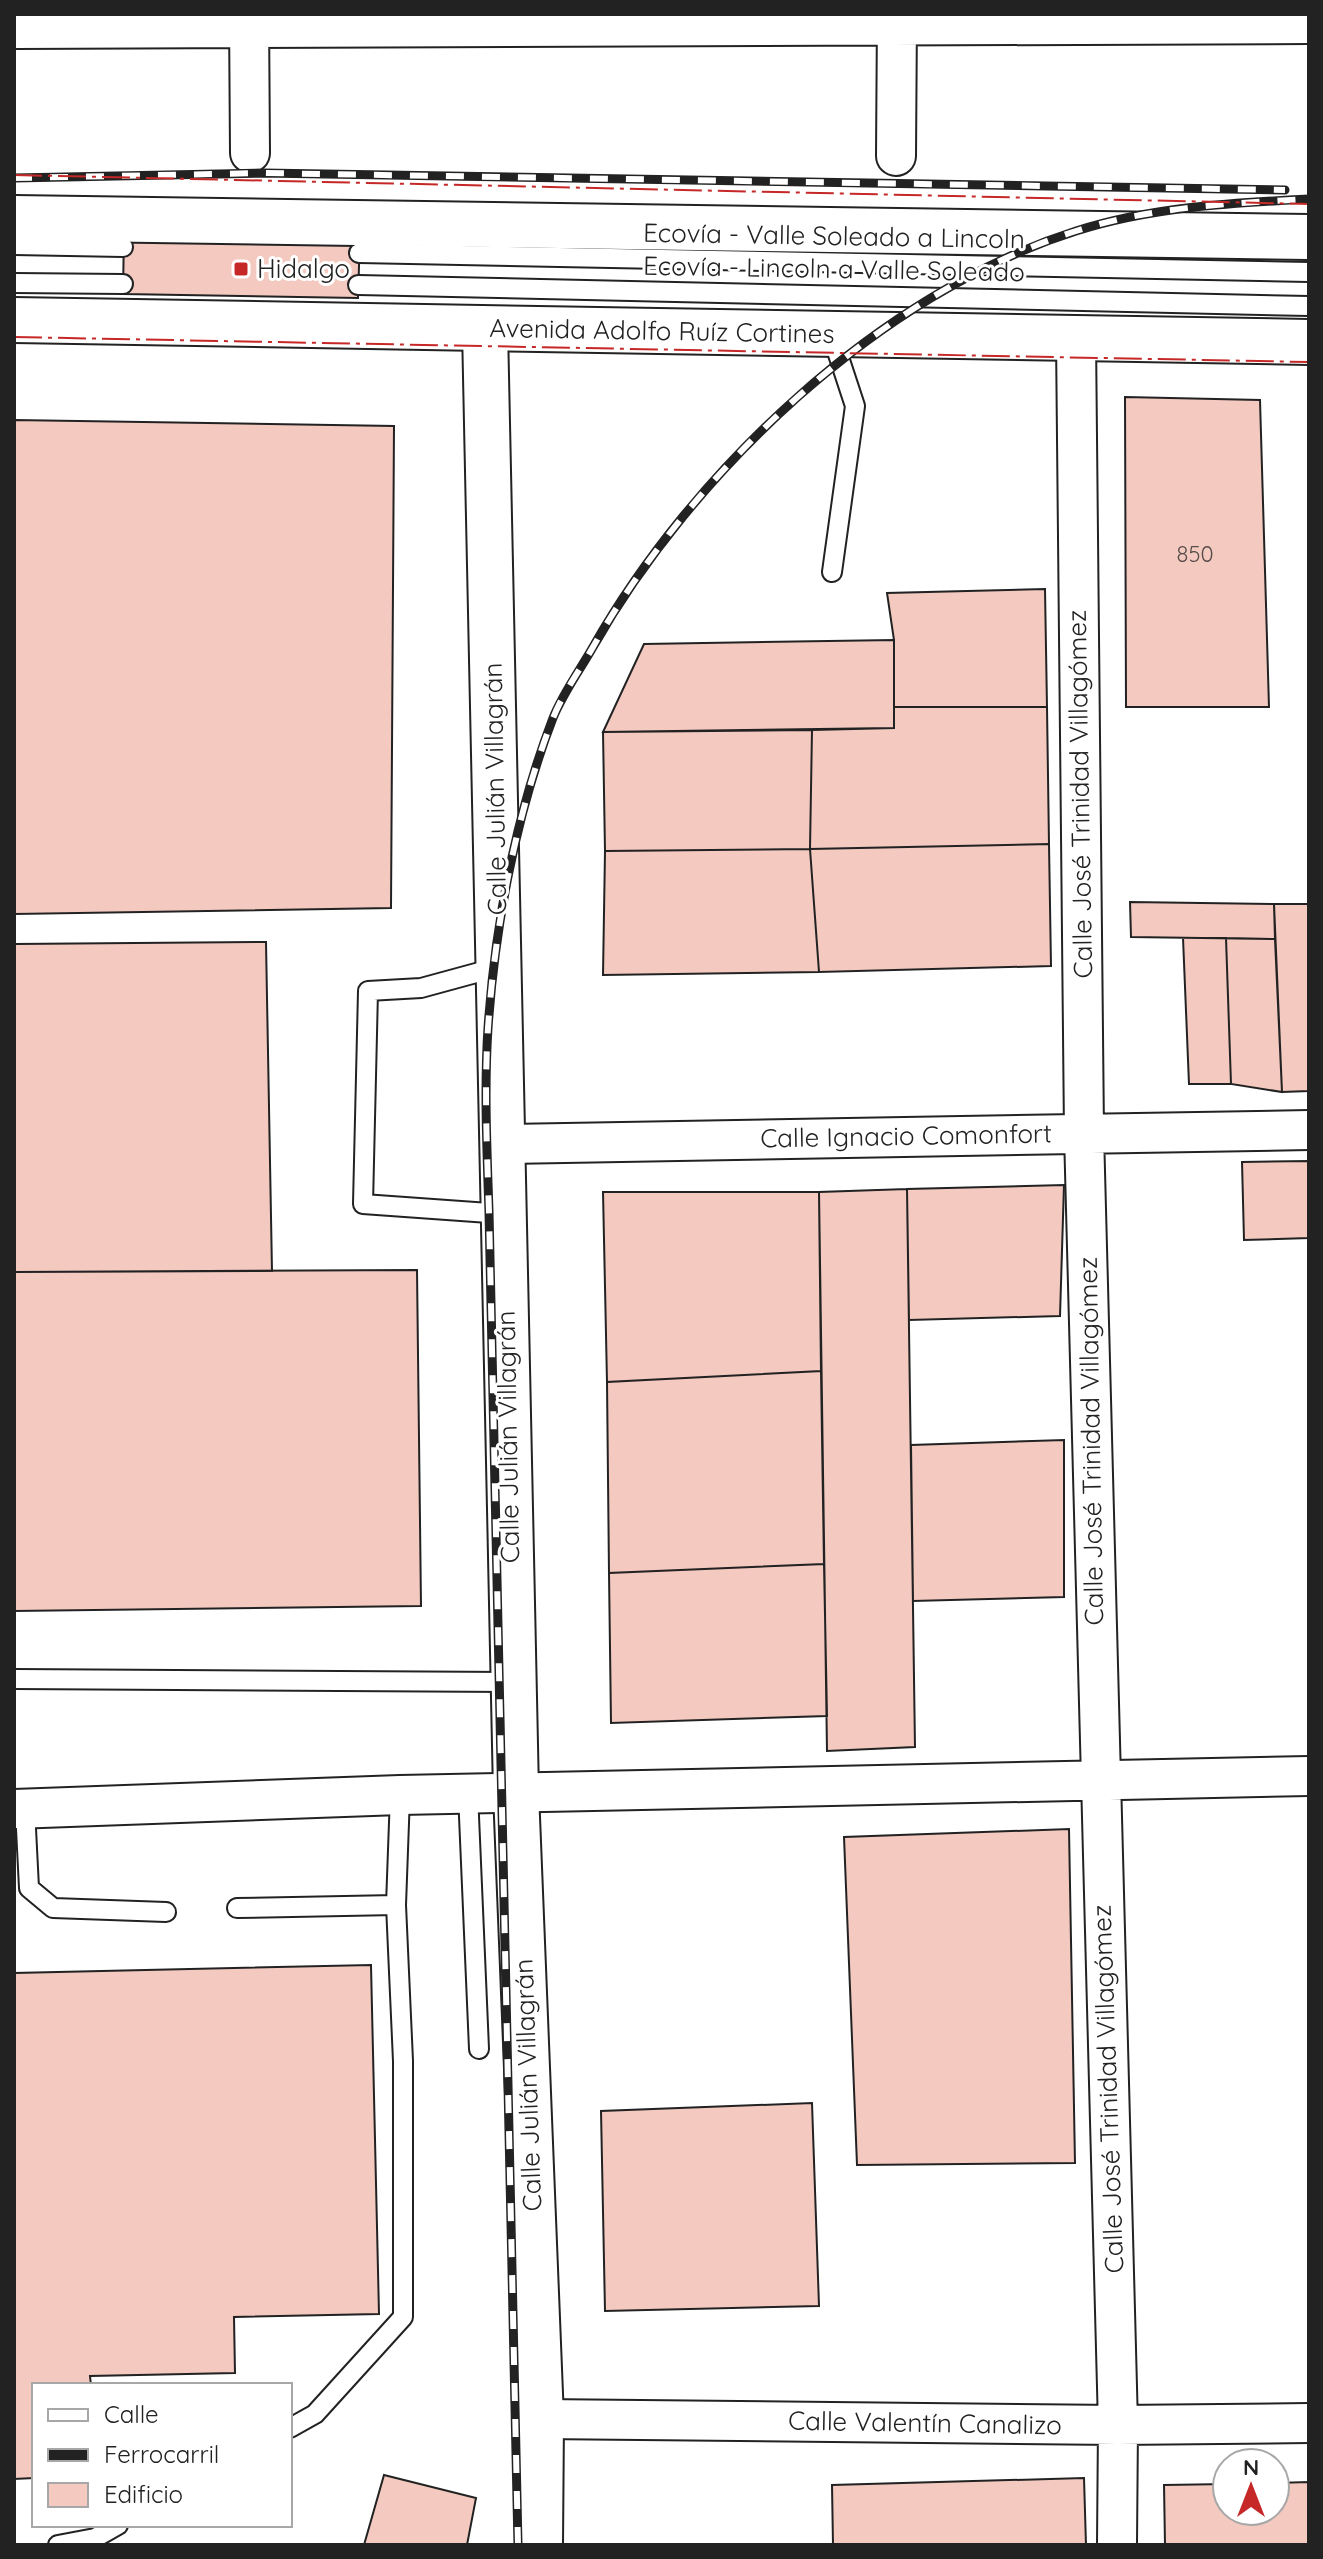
<svg xmlns="http://www.w3.org/2000/svg" width="1323" height="2559" viewBox="0 0 1323 2559" font-family="Quicksand,sans-serif">
  <rect width="100%" height="100%" fill="#fff"/>
  <!-- building -->
  <path fill="#f3c9c0" stroke="#222" stroke-width="2" d="M124,230L360,234L358,298L123,294Z
    M1125,397L1260,400L1269,707H1126Z
    M14,420L394,426L391,908L14,914Z
    M1045,589L1047,707H894V640L887,593Z
    M894,640V728L603,732L644,644Z
    M894,707H1047L1049,844L810,849L812,730L894,728Z
    M812,730L810,849L605,851L603,732Z
    M1049,844L1051,966L819,972L810,849Z
    M810,849L819,972L603,975L605,851Z
    M1130,902L1274,904L1275,939L1131,937Z
    M1274,904H1309V1091L1282,1092Z
    M1183,938H1226L1231,1084H1189Z
    M1226,938L1275,939L1282,1092L1231,1084Z
    M266,942L272,1271L14,1272V944Z
    M1309,1161V1238L1244,1240L1242,1162Z
    M1064,1185L1060,1316L909,1320L907,1189Z
    M907,1189L915,1747L827,1751L819,1192Z
    M603,1192H819L821,1371L607,1382Z
    M417,1270L421,1606L14,1611V1272Z
    M821,1371L824,1564L609,1573L607,1382Z
    M1064,1440V1597L913,1601L911,1445Z
    M824,1564L827,1716L611,1723L609,1573Z
    M1069,1829L1075,2163L857,2165L844,1837Z
    M371,1965L379,2314L234,2317L235,2373L90,2376L91,2385H34V2478L14,2479V1973Z
    M812,2103L819,2306L605,2311L601,2111Z
    M384,2475L476,2498L467,2545H364Z
    M1084,2478L1086,2545H833L832,2485Z
    M1309,2482V2545H1165L1164,2485L1227,2484V2511H1275V2483Z"/>
  <g fill="none" stroke-linecap="round" stroke-linejoin="round">
    <defs>
      <path id="service" d="M14,245L123,247
        M359,253L1309,272
        M14,283L123,284
        M358,285L1309,306
        M831,333L855,406L832,572
        M498,967L421,988L368,991L363,1204L503,1214
        M14,1679L513,1682
        M468,1793L479,2049
        M25,1809L29,1888L53,1908L166,1912
        M237,1908L396,1905
        M290,2428L315,2414L403,2317V2061L396,1905L400,1795
        M58,2545L95,2538L118,2525"/>
      <path id="minor" d="M249,14L250,153
        M14,29L1309,24
        M896,156L897,14
        M1076,338L1084,1133L1118,2425L1117,2545
        M502,1144L1309,1130
        M14,1809L400,1795L1309,1776
        M541,2419L1118,2425L1309,2423"/>
      <path id="tertiary" d="M485,329L516,1792L541,2419L540,2545"/>
      <path id="primary" d="M14,218L1309,237
        M14,320L1309,342"/>
    </defs>
    <!-- service casing -->
    <use href="#service" stroke="#222" stroke-width="22"/>
    <!-- minor casing -->
    <use href="#minor" stroke="#222" stroke-width="42"/>
    <!-- tertiary casing -->
    <use href="#tertiary" stroke="#222" stroke-width="48"/>
    <!-- primary casing -->
    <use href="#primary" stroke="#222" stroke-width="48"/>
    <!-- service -->
    <use href="#service" stroke="#fff" stroke-width="18"/>
    <!-- minor -->
    <use href="#minor" stroke="#fff" stroke-width="38"/>
    <!-- tertiary -->
    <use href="#tertiary" stroke="#fff" stroke-width="44"/>
    <!-- primary -->
    <use href="#primary" stroke="#fff" stroke-width="44"/>
    <defs>
      <path id="rail" d="M14,178L263,173L1285,190
        M518,2545L489,1212C487,1151 484,1089 488,1028C495,925 516,814 553,718C563,693 580,670 593,647C693,471 880,293 1076,231C1151,207 1230,203 1309,199"/>
    </defs>
    <!-- rail casing -->
    <use href="#rail" stroke="#222" stroke-width="9"/>
    <!-- rail -->
    <use href="#rail" stroke="#fff" stroke-width="6" stroke-dasharray="18" stroke-linecap="butt"/>
    <!-- power -->
    <path stroke="#c62828" stroke-width="2" stroke-dasharray="28 6 4 6" stroke-linecap="butt" d="M14,175L1309,204
      M14,337L1309,362"/>
  </g>
  <!-- markers -->
  <rect fill="#c62828" stroke="#fff" stroke-width="3" x="233" y="261" width="16" height="16" rx="4"/>
  <g text-anchor="middle" stroke-width="6" stroke-linejoin="round" paint-order="stroke">
    <!-- number labels -->
    <g font-size="22" fill="#564c4a">
      <text x="1195" y="562">850</text>
    </g>
    <!-- street labels -->
    <g font-size="26" fill="#222" stroke="#fff">
      <text transform="translate(834 236) rotate(1)" y="9">Ecovía - Valle Soleado a Lincoln</text>
      <text transform="translate(834 269) rotate(1)" y="9">Ecovía - Lincoln a Valle Soleado</text>
      <text transform="translate(662 331) rotate(1)" y="9">Avenida Adolfo Ruíz Cortines</text>
      <text transform="translate(495 789) rotate(-91)" y="9">Calle Julián Villagrán</text>
      <text transform="translate(1080 794) rotate(-91)" y="9">Calle José Trinidad Villagómez</text>
      <text transform="translate(906 1136) rotate(-1)" y="9">Calle Ignacio Comonfort</text>
      <text transform="translate(508 1437) rotate(-91)" y="9">Calle Julián Villagrán</text>
      <text transform="translate(1091 1441) rotate(-91)" y="9">Calle José Trinidad Villagómez</text>
      <text transform="translate(528 2085) rotate(-92)" y="9">Calle Julián Villagrán</text>
      <text transform="translate(1108 2089) rotate(-92)" y="9">Calle José Trinidad Villagómez</text>
      <text transform="translate(925 2423) rotate(1)" y="9">Calle Valentín Canalizo</text>
    </g>
    <!-- poi labels -->
    <g font-size="26" fill="#222" stroke="#fff" text-anchor="start">
      <text x="257" y="278">Hidalgo</text>
    </g>
  </g>
  <!-- border -->
  <rect width="1323" height="2559" fill="none" stroke="#222222" stroke-width="32"/>
  <!-- legend -->
  <rect x="32" y="2383" width="260" height="144" fill="#ffffff" stroke="#a7a7a7" stroke-width="2"/>
  <rect x="48" y="2409" width="40" height="12" fill="#ffffff" stroke="#a7a7a7" stroke-width="2"/>
  <text x="104" y="2423" font-size="24" fill="#222222">Calle</text>
  <rect x="48" y="2449" width="40" height="12" fill="#222222" stroke="#a7a7a7" stroke-width="2"/>
  <text x="104" y="2463" font-size="24" fill="#222222">Ferrocarril</text>
  <rect x="48" y="2483" width="40" height="24" fill="#f3c9c0" stroke="#a7a7a7" stroke-width="2"/>
  <text x="104" y="2503" font-size="24" fill="#222222">Edificio</text>
  <!-- north arrow -->
  <g transform="translate(1251 2487)"><circle r="38" fill="#ffffff" stroke="#a7a7a7" stroke-width="2"/>
  <path d="M0-6L14 30L0 20L-14 30Z" fill="#c62828"/>
  <text y="-12" font-size="22" font-weight="bold" text-anchor="middle" fill="#222222">N</text>
  </g>
</svg>
